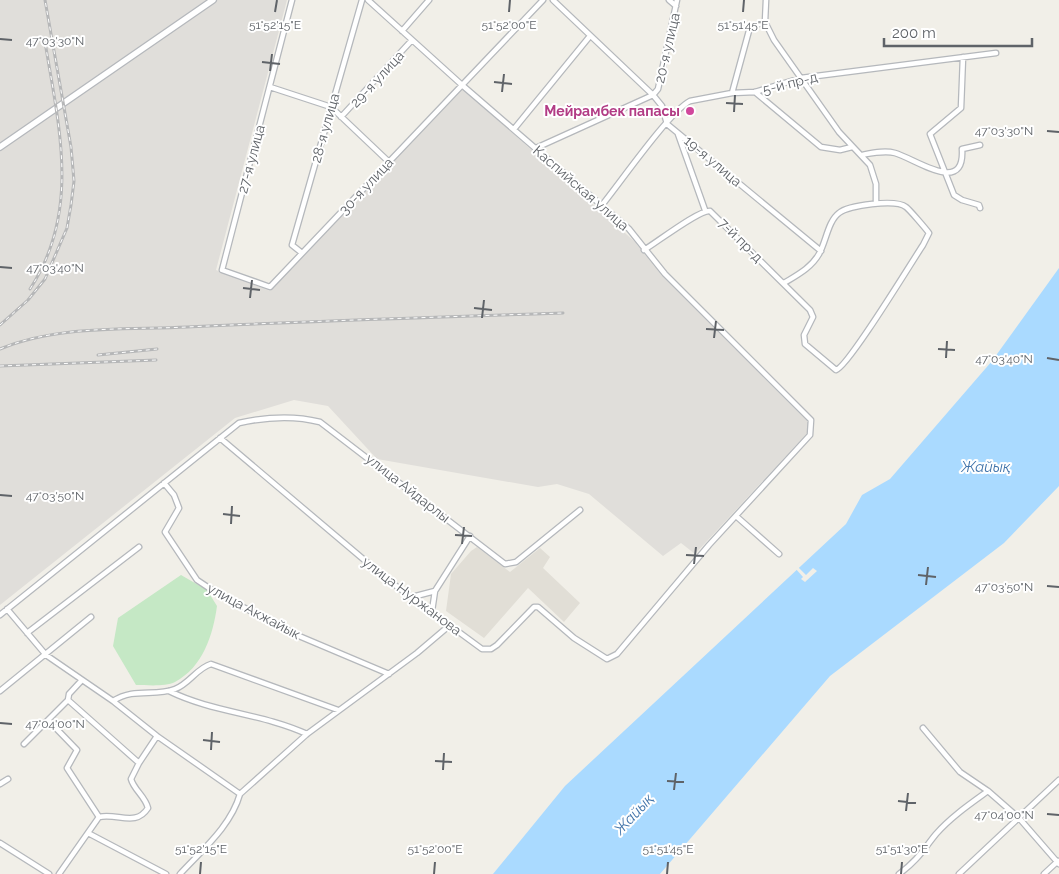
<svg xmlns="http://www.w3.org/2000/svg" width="1059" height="874" viewBox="0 0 1059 874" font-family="Raleway,sans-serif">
  <rect width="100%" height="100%" fill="#f1efe8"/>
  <!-- industrial -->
  <path fill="#e0deda" d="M0,0H287L216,270L270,291L462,88L634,241L662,276L810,424L809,431L695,554L681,543L663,556L589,494L557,484L538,487L377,459L328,406L294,400L235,418L0,605Z"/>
  <!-- education -->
  <path fill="#e1ded6" d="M477,547L510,572L540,548L550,557L543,568L580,603L564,622L528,588L484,638L446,611L451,574L471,551Z"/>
  <!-- green -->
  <path fill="#c5e8c5" d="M181,575L207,590L217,606C213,635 203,667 175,682C165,687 146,685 136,685L113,646L118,618Z"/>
  <!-- water -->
  <path fill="#aadaff" d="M1059,268V486L1004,543L830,676L660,874H493L565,786L846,524L862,495L890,479L992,361Z"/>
  <!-- pier -->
  <path fill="#f1efe8" d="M797,566L806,575L813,568L817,571L805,582L801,579L803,577L795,568Z"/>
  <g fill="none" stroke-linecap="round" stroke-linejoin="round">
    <defs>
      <path id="minor" d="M292,0L222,270L270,287L543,0
        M553,0L653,95L662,106L667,124L821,251
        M669,0L676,6
        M766,0L765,22L774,40L839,132L870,165L876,184V203
        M402,31L429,0
        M963,57L961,108L930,134L954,195L962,200L979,205L980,208
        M270,87L331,107L389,162
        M755,92L821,147L840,150L852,147
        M732,93L750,27L765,22
        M341,117L412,40
        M514,129L590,36
        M678,134L705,210
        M536,148L653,95L658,89L677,0
        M861,155C872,153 885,150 895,153C916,159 965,196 962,149L980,145
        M602,205C620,183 669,112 690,101L732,93L755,92L801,78L996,53
        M644,250C656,243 700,209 710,211L810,310L813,317L804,335L805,344L836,370C848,367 911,263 923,245L929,233C926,229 909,209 906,207C896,199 848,205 839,213C828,221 826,242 819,254C811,268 797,275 784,283
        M302,253L292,245L362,0
        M220,438L388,580L482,649H491L497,645L534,607H538L574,638L607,659L617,654L709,545L810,435L811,420L665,274L629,229L462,85L368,0
        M164,483L174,495L179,508L165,532L197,580L218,594L299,636L389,674
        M736,516L779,554
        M412,597L435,591L470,536
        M7,609L46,655L113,701L157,736L240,794L307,734L417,653L450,625
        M432,611L435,591
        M0,615L239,423C266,417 293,415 320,422L505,564L516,562L580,510
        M27,633L139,547
        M0,691L91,617
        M169,691C214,713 261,713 307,734
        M68,700L139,763L157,736
        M113,701C135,687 154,697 175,689C189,684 197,668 211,664L338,710
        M48,720L77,750L67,768L99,817
        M923,728L960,772L988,791L1019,818L1059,864
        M24,744L68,700L69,694L82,680
        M0,784L8,779
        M88,833L166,874
        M0,843L49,874
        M59,874L99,817C118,813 136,827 148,808C145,796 134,790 131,779L139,763
        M180,874C202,850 231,826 240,794
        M899,874C918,860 923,850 936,834C951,817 970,804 988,791
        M959,874L1059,780
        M1044,874L1058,861"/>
      <path id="tertiary" d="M0,147L213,0"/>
    </defs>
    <!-- minor casing -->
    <use href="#minor" stroke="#b5b8bc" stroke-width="7"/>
    <!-- tertiary casing -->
    <use href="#tertiary" stroke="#b5b8bc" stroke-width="8"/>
    <!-- minor -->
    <use href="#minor" stroke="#fff" stroke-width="4.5"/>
    <!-- tertiary -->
    <use href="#tertiary" stroke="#fff" stroke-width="5.5"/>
    <defs>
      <path id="rail" d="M30,289C81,211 59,127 45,42
        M0,325L28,300L45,279L67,228L71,205L74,181L71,147L45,0
        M0,349C57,325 126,330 187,327C313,321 438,317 563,313
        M98,355L157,349
        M0,366L156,360"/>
    </defs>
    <!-- rail casing -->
    <use href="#rail" stroke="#b6b7b8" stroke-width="3"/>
    <!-- rail -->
    <use href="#rail" stroke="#fff" stroke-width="1" stroke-dasharray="4" stroke-linecap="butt"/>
  </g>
  <!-- ticks -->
  <path fill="none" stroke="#5f6368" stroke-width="2" d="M275,12L277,0M509,12L510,0M743,12L744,0M0,39L12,40M262,62L280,64M270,71L272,54M494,82L512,84M502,92L504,74M726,103L743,104M734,112L735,95M1047,131L1059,132M0,267L12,268M243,288L260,290M250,298L252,280M474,308L492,310M482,318L484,300M706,329L724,330M714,338L716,321M938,349L955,350M946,358L947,341M1047,358L1059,360M0,495L12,496M223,514L240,516M231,524L232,506M455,535L472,536M462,544L464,527M686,555L704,556M694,564L696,547M918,575L936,577M926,585L928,567M1047,586L1059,587M0,723L12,724M203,740L220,742M211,750L212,732M435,761L452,762M443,770L444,753M667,781L684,782M674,790L676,773M898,801L916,803M906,811L908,793M1047,814L1059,815M200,874L201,862M434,874L435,862M667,874L668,862M901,874L902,862"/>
  <!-- markers -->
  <circle fill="#d1479c" stroke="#fff" stroke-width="2" cx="690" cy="111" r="5"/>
  <g text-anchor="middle" stroke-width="4" stroke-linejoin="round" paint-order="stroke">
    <!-- street labels -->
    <g font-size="14" fill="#5f6368" stroke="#fff">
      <text transform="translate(667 48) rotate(-77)" y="5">20-я улица</text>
      <text transform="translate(377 79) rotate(-47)" y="5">29-я улица</text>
      <text transform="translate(790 83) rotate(-14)" y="5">5-й пр-д</text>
      <text transform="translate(325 128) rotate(-74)" y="5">28-я улица</text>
      <text transform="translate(251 159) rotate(-75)" y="5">27-я улица</text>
      <text transform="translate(713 161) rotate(40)" y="5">19-я улица</text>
      <text transform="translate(366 186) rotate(-47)" y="5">30-я улица</text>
      <text transform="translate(581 188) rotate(41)" y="5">Каспийская улица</text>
      <text transform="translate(741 240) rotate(45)" y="5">7-й пр-д</text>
      <text transform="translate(408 488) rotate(38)" y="5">улица Айдарлы</text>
      <text transform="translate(412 596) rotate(37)" y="5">улица Нуржанова</text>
      <text transform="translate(254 611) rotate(28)" y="5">улица Акжайык</text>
    </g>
    <!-- hotel labels -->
    <g font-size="14" font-weight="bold" fill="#b23c85" stroke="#fff" text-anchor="end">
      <text x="680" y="116">Мейрамбек папасы</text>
    </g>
    <!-- water labels -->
    <g font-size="15" font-style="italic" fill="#4174aa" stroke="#fff">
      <text x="986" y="472">Жайық</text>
      <text transform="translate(634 814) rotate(-47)" y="5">Жайық</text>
    </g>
  </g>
  <g font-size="12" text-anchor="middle" fill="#5f6368" stroke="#fff" stroke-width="4" stroke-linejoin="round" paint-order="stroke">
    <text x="275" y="29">51°52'15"E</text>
    <text x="509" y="29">51°52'00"E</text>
    <text x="743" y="29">51°51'45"E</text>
    <text x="55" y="45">47°03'30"N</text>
    <text x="1004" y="135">47°03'30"N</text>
    <text x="55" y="272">47°03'40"N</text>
    <text x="1004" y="363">47°03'40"N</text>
    <text x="55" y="500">47°03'50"N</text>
    <text x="1004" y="591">47°03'50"N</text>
    <text x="55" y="728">47°04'00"N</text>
    <text x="1004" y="819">47°04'00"N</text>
    <text x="201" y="853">51°52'15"E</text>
    <text x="435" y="853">51°52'00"E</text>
    <text x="668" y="853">51°51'45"E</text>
    <text x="902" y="853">51°51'30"E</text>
  </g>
  <!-- scale -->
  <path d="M884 38v8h148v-8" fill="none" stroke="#5f6368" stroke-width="2.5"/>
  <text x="892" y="38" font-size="15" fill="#5f6368" stroke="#ffffff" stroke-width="4" paint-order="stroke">200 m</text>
</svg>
